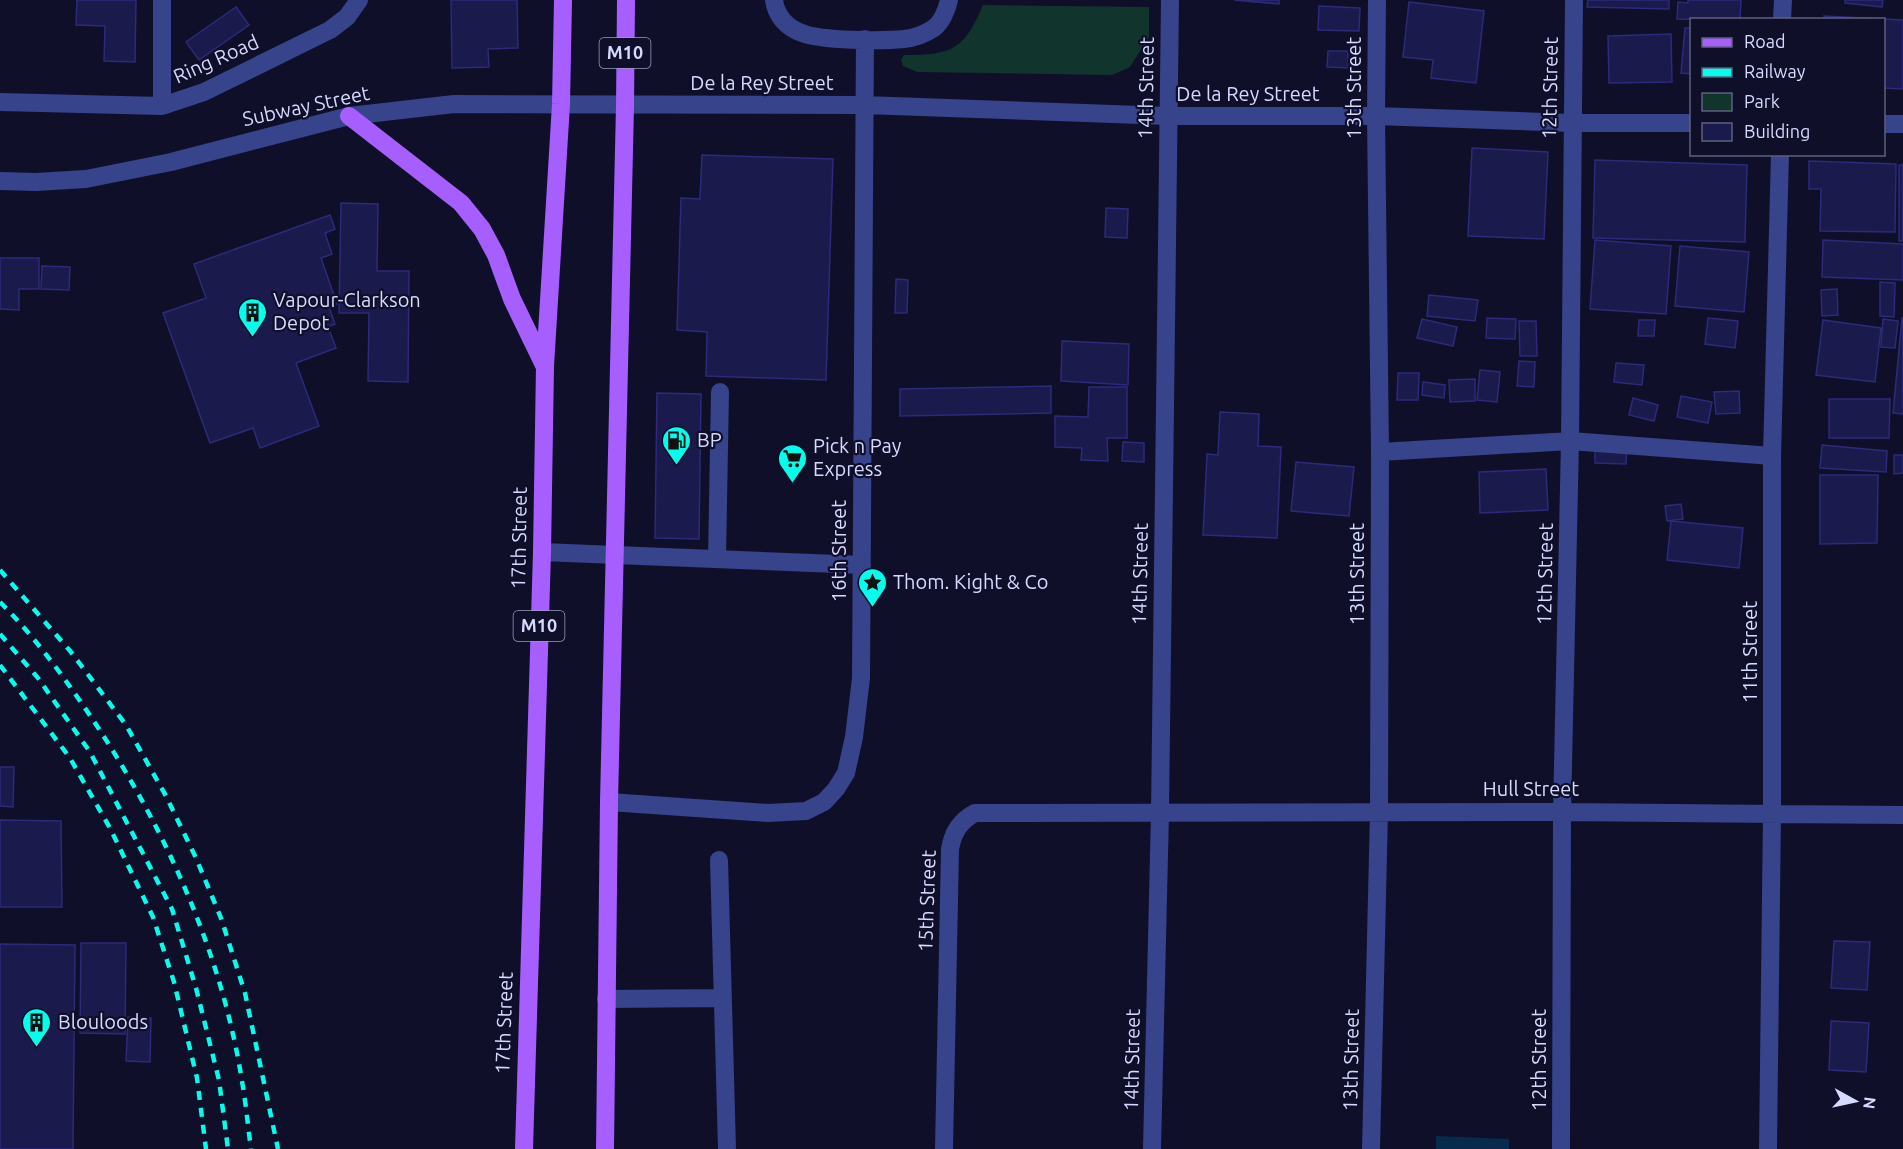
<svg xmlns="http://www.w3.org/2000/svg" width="1903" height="1149" viewBox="0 0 1903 1149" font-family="Ubuntu,sans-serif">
  <rect width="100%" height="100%" fill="#0f0f2a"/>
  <!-- green -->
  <path fill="#11342d" d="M983,5L1149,7V37L1130,67L1112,75L917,72L903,66L901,60L904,55C952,55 964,50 983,5Z"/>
  <!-- water -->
  <path fill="#072b4a" d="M1436,1136L1509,1139V1149H1436Z"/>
  <!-- building -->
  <path fill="#1b1a4c" stroke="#2c2a79" stroke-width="1.5" d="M77,0H136L135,62L104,61L105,26L76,25Z
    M451,0H517L518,48L488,49L489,67L452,68Z
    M1234,0H1279V4Z
    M1588,0H1669V9L1587,7Z
    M1688,0H1741L1740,20L1677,19L1678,2L1688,3Z
    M1845,0H1883L1882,7L1845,3Z
    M1409,2L1484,11L1476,83L1431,78L1433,60L1403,57Z
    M1319,6L1360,8L1359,31L1318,30Z
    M236,7L249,25L199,60L186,42Z
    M1824,16L1903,20V89L1884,88V20H1824Z
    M1685,28H1692V74L1681,73Z
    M1671,34L1672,82L1609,83L1608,36Z
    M1328,51H1348V68L1327,67Z
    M1472,148L1548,152L1544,239L1468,236Z
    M702,155L833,159L826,380L706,376L707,332L677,330L681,198L700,199Z
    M1595,160L1747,165L1745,242L1593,238Z
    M1809,161L1896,164L1895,232L1820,231L1821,189H1809Z
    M1899,165H1903V241H1899Z
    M341,203L378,204L377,271H409L408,382L368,381L369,313H339Z
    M1106,208L1128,209L1127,238L1105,237Z
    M330,215L335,229L325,233L332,254L321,258L337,304L329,307L335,324L328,327L336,348L296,363L319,426L260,448L253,428L210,443L163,313L206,298L194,264Z
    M1595,240L1671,246L1666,314L1590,309Z
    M1823,240L1903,244V280L1822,277Z
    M1680,246L1749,252L1744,312L1675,306Z
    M0,258H39V289H19V310L0,309Z
    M42,266L70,267L69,290L41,289Z
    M896,279L908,280L907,313H895Z
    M1880,282L1895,283L1894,317L1880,316Z
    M1837,289L1838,315L1822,316L1821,290Z
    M1429,295L1478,300L1475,321L1427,316Z
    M1487,318L1516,319L1515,339L1486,338Z
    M1708,318L1738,321L1735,348L1705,344Z
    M1902,318H1903V414L1893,413Z
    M1422,319L1457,327L1453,346L1417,338Z
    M1883,319L1898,321L1895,348L1881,347Z
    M1639,320H1655L1654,336H1638Z
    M1823,320L1881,328L1875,382L1816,375Z
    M1519,321H1536L1537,356H1520Z
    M1062,341L1129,344L1128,385L1061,381Z
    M1519,361L1535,362L1534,387L1517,386Z
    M1616,363L1644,365L1642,385L1614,382Z
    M1480,370L1500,372L1497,402L1477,400Z
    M1398,373H1419L1418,400H1397Z
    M1475,379V401L1450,402L1449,380Z
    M1423,382L1445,385L1444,398L1422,395Z
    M1051,386V413L900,416V389Z
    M1089,387H1127V438H1107L1108,461L1081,460L1082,448L1055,447V416L1088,417Z
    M1739,391L1740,413L1716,414L1714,392Z
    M657,393L701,394L699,539L655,538Z
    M1681,396L1712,402L1708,423L1677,417Z
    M1633,398L1658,405L1654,421L1629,415Z
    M1829,399H1890L1889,438H1829Z
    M1220,412L1259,414L1258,446L1281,447L1277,538L1203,535L1207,454L1218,455Z
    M1123,442L1144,443V462L1122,461Z
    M1822,445L1887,451L1886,472L1820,468Z
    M1595,446L1627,447L1626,464L1595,463Z
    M1894,455H1903V473L1894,474Z
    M1296,462L1354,467L1349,516L1291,511Z
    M1546,469L1548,510L1480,513L1479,472Z
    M1820,475H1878L1877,543L1820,544Z
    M1681,504L1683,519L1667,521L1665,506Z
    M1671,521L1743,528L1739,568L1667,560Z
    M0,767H14L13,807L0,806Z
    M0,820L61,821L62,907H0Z
    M1834,941L1870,942L1867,990L1831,988Z
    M81,943H126L125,1034L80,1033Z
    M0,944L75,945L73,1149H0Z
    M128,1017L151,1018L150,1062L126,1061Z
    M1831,1021L1869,1023L1866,1072L1829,1070Z"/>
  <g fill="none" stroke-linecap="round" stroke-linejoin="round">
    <!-- minor -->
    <path stroke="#37438b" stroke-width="18" d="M162,0V106
      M774,0C776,16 787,28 802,33C821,41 883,41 904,39C914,38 925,34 934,28C942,22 947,9 949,0
      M1782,20L1783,0
      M0,102L162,106L204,92L330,30L347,17L359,0
      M1884,124H1903
      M0,181L36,182L86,179L171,162L349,116L454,104L865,105L1168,116H1376L1572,123H1692
      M1380,452L1570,441L1772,456
      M542,552L862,565
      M717,559L720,392
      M609,802L768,813L806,811L824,802L836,789L846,773L854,737L861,678L865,39
      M719,860L727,1149
      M606,999L722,998
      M944,1149L950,849C953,832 960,821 975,813L1562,812L1903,815
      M1152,1149L1160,813L1170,0
      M1371,1149L1379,812L1380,452L1376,116L1377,0
      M1561,1149L1562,812L1570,441L1574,0
      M1768,1149L1772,812V456L1780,154"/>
    <!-- major -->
    <path stroke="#a75eff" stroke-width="18" d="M349,116L461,203L482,229L496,255L512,299L544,365
      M524,1149L542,552L545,366L561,104L563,0
      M605,1149L609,802L625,106L626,0"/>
    <!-- rail -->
    <path stroke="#03ffec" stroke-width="4.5" stroke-dasharray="9 8" stroke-linecap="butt" d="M0,570L71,652L126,725L166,796L196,858L221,918L245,993L278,1149
      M0,602C36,638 67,681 95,723C166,830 222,954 242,1081C246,1104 248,1127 251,1149
      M0,634L38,678L90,752L172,909L196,988L219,1080L228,1149
      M0,665L70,758L110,828L153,917L174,982L197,1078L206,1149"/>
  </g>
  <!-- icons -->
  <defs>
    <symbol id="building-pin" viewBox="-11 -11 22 30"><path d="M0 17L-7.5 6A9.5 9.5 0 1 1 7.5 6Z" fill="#03ffec" stroke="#0f0f2a"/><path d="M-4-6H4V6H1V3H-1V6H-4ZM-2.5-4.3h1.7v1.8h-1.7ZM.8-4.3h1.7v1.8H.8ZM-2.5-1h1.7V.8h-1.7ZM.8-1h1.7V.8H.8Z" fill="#111"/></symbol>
    <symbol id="fuel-pin" viewBox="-11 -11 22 30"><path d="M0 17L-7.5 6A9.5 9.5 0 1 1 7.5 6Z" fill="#03ffec" stroke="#0f0f2a"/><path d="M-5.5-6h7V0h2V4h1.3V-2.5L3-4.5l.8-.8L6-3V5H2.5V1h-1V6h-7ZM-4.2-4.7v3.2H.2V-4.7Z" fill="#111"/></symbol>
    <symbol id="supermarket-pin" viewBox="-11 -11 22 30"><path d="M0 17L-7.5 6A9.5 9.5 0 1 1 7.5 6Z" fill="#03ffec" stroke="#0f0f2a"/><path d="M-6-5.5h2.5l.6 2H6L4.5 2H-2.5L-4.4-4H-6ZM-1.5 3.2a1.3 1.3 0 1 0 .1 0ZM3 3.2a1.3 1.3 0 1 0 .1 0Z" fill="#111"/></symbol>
    <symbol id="sight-pin" viewBox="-11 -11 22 30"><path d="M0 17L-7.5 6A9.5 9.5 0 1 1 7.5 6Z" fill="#03ffec" stroke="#0f0f2a"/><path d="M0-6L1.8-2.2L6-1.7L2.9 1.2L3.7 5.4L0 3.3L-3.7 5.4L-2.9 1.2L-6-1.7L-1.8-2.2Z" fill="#111"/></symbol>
  </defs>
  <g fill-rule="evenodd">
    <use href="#building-pin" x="236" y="296" width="33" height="45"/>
    <use href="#fuel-pin" x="660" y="424" width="33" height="45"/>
    <use href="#supermarket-pin" x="776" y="442" width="33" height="45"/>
    <use href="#sight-pin" x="856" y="566" width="33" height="45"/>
    <use href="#building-pin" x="20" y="1006" width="33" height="45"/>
  </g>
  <g text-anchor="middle" stroke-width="4.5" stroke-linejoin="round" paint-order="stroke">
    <!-- shield labels -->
    <g fill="#0f0f2a" stroke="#9b9dbf" stroke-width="1.5">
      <rect x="599.5" y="38" width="51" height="30" rx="4.5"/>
      <rect x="513.5" y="611" width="51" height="30" rx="4.5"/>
    </g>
    <g font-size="18" font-weight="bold" fill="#d7daff">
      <text x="625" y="59">M10</text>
      <text x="539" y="632">M10</text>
    </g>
    <!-- street labels -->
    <g font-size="20" fill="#d7daff" stroke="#0f0f2a">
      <text transform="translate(216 59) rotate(-24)" y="7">Ring Road</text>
      <text x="762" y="90">De la Rey Street</text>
      <text transform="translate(1146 88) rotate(-89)" y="7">14th Street</text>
      <text transform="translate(1354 88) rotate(-90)" y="7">13th Street</text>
      <text transform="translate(1550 88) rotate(-89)" y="7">12th Street</text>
      <text x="1248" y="101">De la Rey Street</text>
      <text transform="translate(306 106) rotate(-12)" y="7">Subway Street</text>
      <text transform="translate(519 538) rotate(-89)" y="7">17th Street</text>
      <text transform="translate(839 551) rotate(-90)" y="7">16th Street</text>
      <text transform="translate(1140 574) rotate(-89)" y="7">14th Street</text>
      <text transform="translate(1357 574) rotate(-90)" y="7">13th Street</text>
      <text transform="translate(1545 574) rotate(-89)" y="7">12th Street</text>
      <text transform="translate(1750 652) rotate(-90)" y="7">11th Street</text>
      <text x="1531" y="796">Hull Street</text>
      <text transform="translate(927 901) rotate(-88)" y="7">15th Street</text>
      <text transform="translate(504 1023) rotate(-88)" y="7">17th Street</text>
      <text transform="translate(1132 1060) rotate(-89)" y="7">14th Street</text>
      <text transform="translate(1351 1060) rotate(-89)" y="7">13th Street</text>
      <text transform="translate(1539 1060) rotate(-90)" y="7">12th Street</text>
    </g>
    <!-- poi labels -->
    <g font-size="20" fill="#d7daff" stroke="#0f0f2a" text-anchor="start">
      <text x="273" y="307">Vapour-Clarkson<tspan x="273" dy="23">Depot</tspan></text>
      <text x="697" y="447">BP</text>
      <text x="813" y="453">Pick n Pay<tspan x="813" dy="23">Express</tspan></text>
      <text x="893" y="589">Thom. Kight &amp; Co</text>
      <text x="58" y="1029">Blouloods</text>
    </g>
  </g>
  <!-- legend -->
  <rect x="1690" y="18" width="195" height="138" fill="#0f0f2a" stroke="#5f607f" stroke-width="1.5"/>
  <rect x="1702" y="38" width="30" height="9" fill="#a75eff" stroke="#5f607f" stroke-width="1.5"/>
  <text x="1744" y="48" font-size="18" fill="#d7daff">Road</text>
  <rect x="1702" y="68" width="30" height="9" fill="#03ffec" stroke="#5f607f" stroke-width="1.5"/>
  <text x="1744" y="78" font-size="18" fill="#d7daff">Railway</text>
  <rect x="1702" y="93" width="30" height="18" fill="#11342d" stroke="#5f607f" stroke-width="1.5"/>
  <text x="1744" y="108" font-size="18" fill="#d7daff">Park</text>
  <rect x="1702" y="123" width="30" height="18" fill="#1b1a4c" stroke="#5f607f" stroke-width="1.5"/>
  <text x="1744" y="138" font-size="18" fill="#d7daff">Building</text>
  <!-- north arrow -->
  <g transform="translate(1855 1101) rotate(98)" stroke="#0f0f2a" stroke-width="4.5" paint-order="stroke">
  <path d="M0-4.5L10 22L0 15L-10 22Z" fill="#d7daff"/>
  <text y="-9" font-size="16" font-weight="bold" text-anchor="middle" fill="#d7daff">N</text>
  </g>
</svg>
